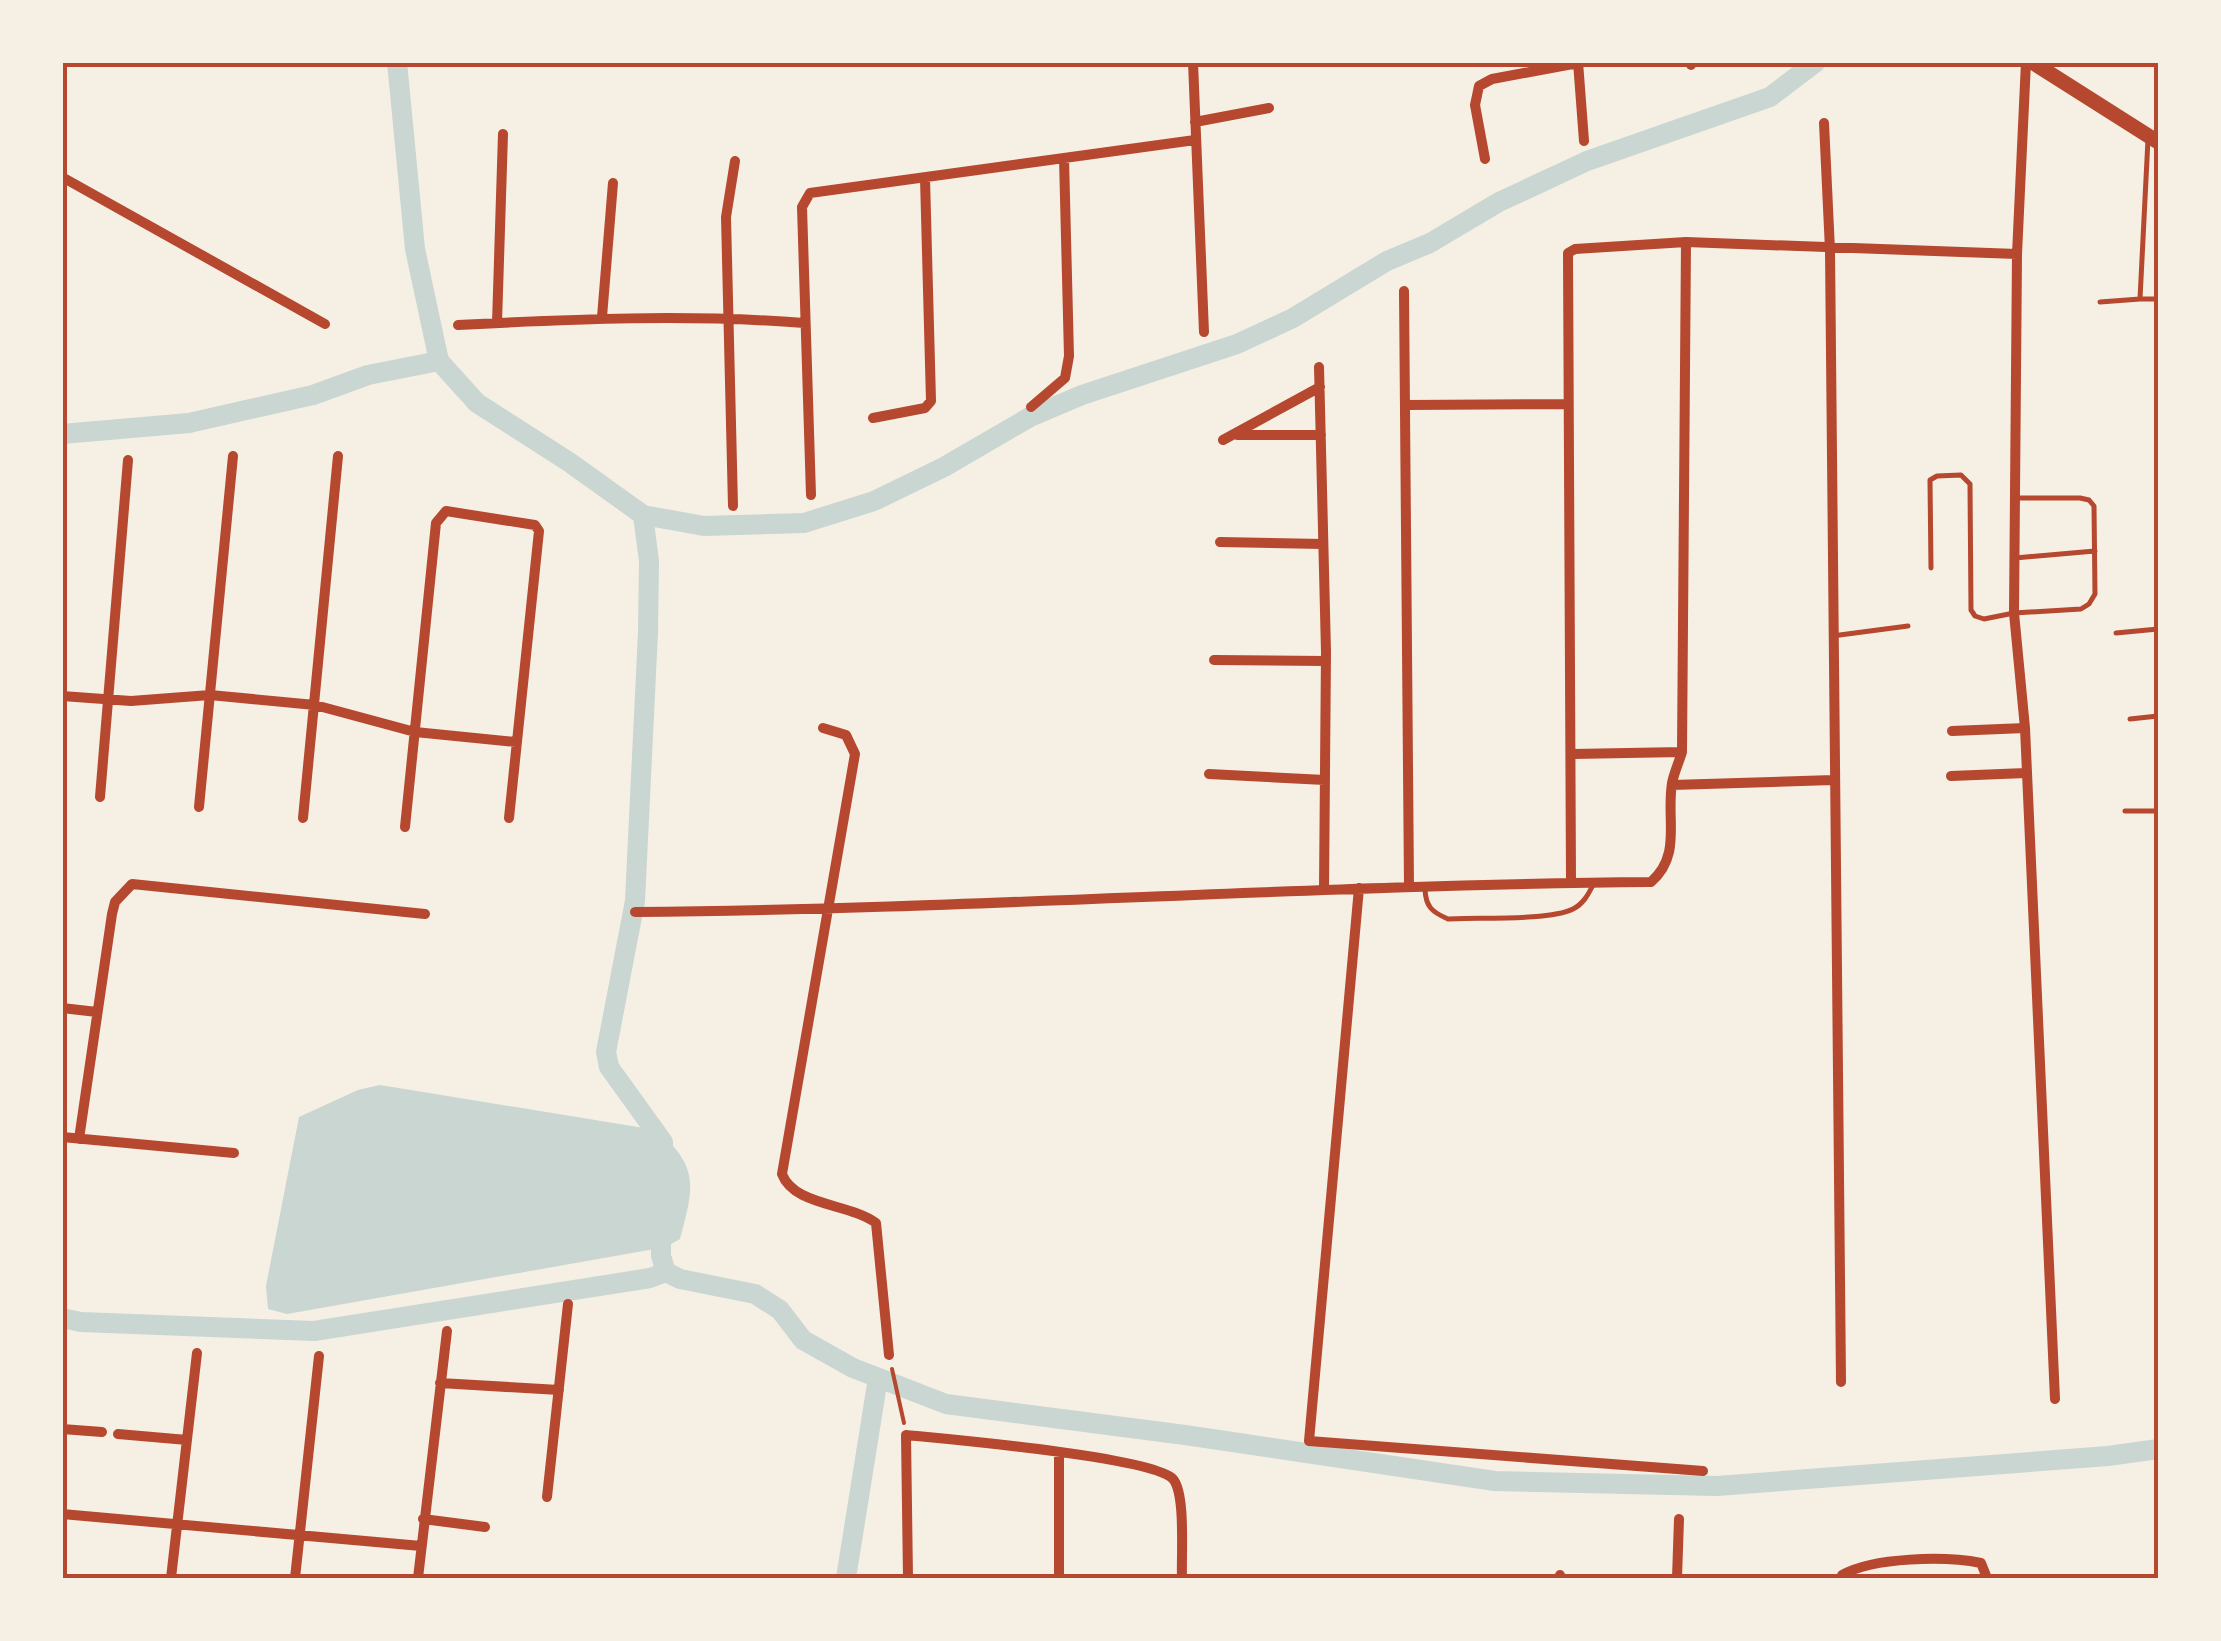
<svg xmlns="http://www.w3.org/2000/svg" width="2221" height="1641" viewBox="0 0 2221 1641" font-family="'IBM Plex Sans',sans-serif">
  <rect width="100%" height="100%" fill="#f6efe4"/>
  <!-- water -->
  <path fill="#c9d6d2" d="M380,1085L656,1130C701,1167 693,1189 680,1239L666,1247L287,1314L268,1309L266,1286L299,1117L358,1090Z"/>
  <g fill="none" stroke-linecap="round" stroke-linejoin="round">
    <!-- canal -->
    <path stroke="#c9d6d2" stroke-width="20" d="M397,62L415,249L439,361L477,403L569,462L643,515L704,526L804,523L874,501L944,467L1030,417L1082,395L1237,344L1293,318L1387,261L1430,243L1499,202L1587,161L1770,97L1816,62
      M62,434L189,423L313,395L368,375L439,361
      M643,515L649,561L648,632L635,901L606,1052L609,1067L663,1142V1151
      M661,1220V1256L666,1272
      M666,1272L680,1279L755,1294L780,1310L803,1340L853,1368L946,1404L1185,1435L1495,1481L1717,1486L2108,1456L2158,1449
      M62,1318L81,1322L314,1331L650,1278L666,1272
      M846,1578L878,1378"/>
    <!-- path -->
    <path stroke="#b5482f" stroke-width="4" d="M892,1369L904,1423"/>
    <!-- service -->
    <path stroke="#b5482f" stroke-width="5" d="M2140,299H2158
      M2100,302L2140,299L2148,139
      M2015,558L2095,551
      M1931,568L1930,480L1937,476L1961,475L1970,484L1971,610L1975,616L1984,619L2014,613L2081,609L2089,604L2095,594L2094,506L2089,500L2080,498H2015
      M2116,633L2158,629
      M1832,636L1908,626
      M2130,719L2158,716
      M2125,811H2158
      M1425,890C1426,907 1432,912 1448,919C1477,917 1549,921 1573,909C1583,904 1588,895 1593,885"/>
    <!-- minor -->
    <path stroke="#b5482f" stroke-width="10" d="M1193,62L1204,332
      M1578,62L1584,141
      M1691,62V65
      M2026,62L2017,254L2014,613L2025,728L2055,1399
      M1195,122L1269,108
      M1824,123L1830,250L1841,1382
      M1485,159L1475,105L1479,86L1492,79L1578,63
      M62,177L325,324
      M1404,291L1409,887
      M602,317L613,183
      M497,323L503,134
      M458,325C574,319 688,314 804,323
      M1319,367L1326,652L1324,889
      M1407,405L1567,404
      M1031,407L1065,378L1069,356L1064,158
      M873,418L925,408L931,401L925,178
      M1237,435H1321
      M1223,440L1320,387
      M811,495L802,207L810,193L1195,140
      M733,506L726,217L735,161
      M1220,542L1323,544
      M1214,660L1326,661
      M62,696L131,701L210,695L315,705L415,732L516,742
      M823,728L846,735L855,754L782,1174C794,1206 849,1203 876,1223L889,1355
      M1952,731L2025,728
      M1573,754L1682,752
      M1209,774L1325,780
      M1951,776L2026,773
      M1672,785L1833,780
      M100,797L128,460
      M199,807L233,456
      M303,818L338,456
      M405,827L436,523L446,511L535,525L539,531L509,818
      M1571,883L1568,253L1575,249L1686,242L2017,254
      M1359,888L1309,1441L1703,1471
      M635,912C974,909 1312,885 1651,882C1682,855 1666,820 1672,783C1674,773 1679,762 1682,752L1686,242
      M62,1008L97,1012
      M62,1137L234,1153
      M79,1139L112,914L115,902L132,884L425,914
      M440,1383L559,1390
      M62,1429L102,1432
      M118,1434L187,1440
      M1059,1452V1578
      M547,1497L568,1304
      M62,1514L421,1546
      M423,1519L485,1527
      M171,1578L197,1353
      M295,1578L319,1356
      M418,1578L447,1331
      M908,1578L906,1435C947,1439 1153,1457 1173,1479C1186,1494 1181,1557 1182,1578
      M1560,1578V1575
      M1677,1578L1679,1519
      M1842,1578V1575C1874,1557 1945,1556 1981,1563L1987,1578"/>
    <!-- secondary -->
    <path stroke="#b5482f" stroke-width="15" d="M2032,62L2158,142"/>
  </g>
  <!-- border -->
  <rect width="2221" height="1641" fill="none" stroke="#f6efe4" stroke-width="130"/>
  <rect x="65" y="65" width="2091" height="1511" fill="none" stroke="#b5482f" stroke-width="4"/>
</svg>
